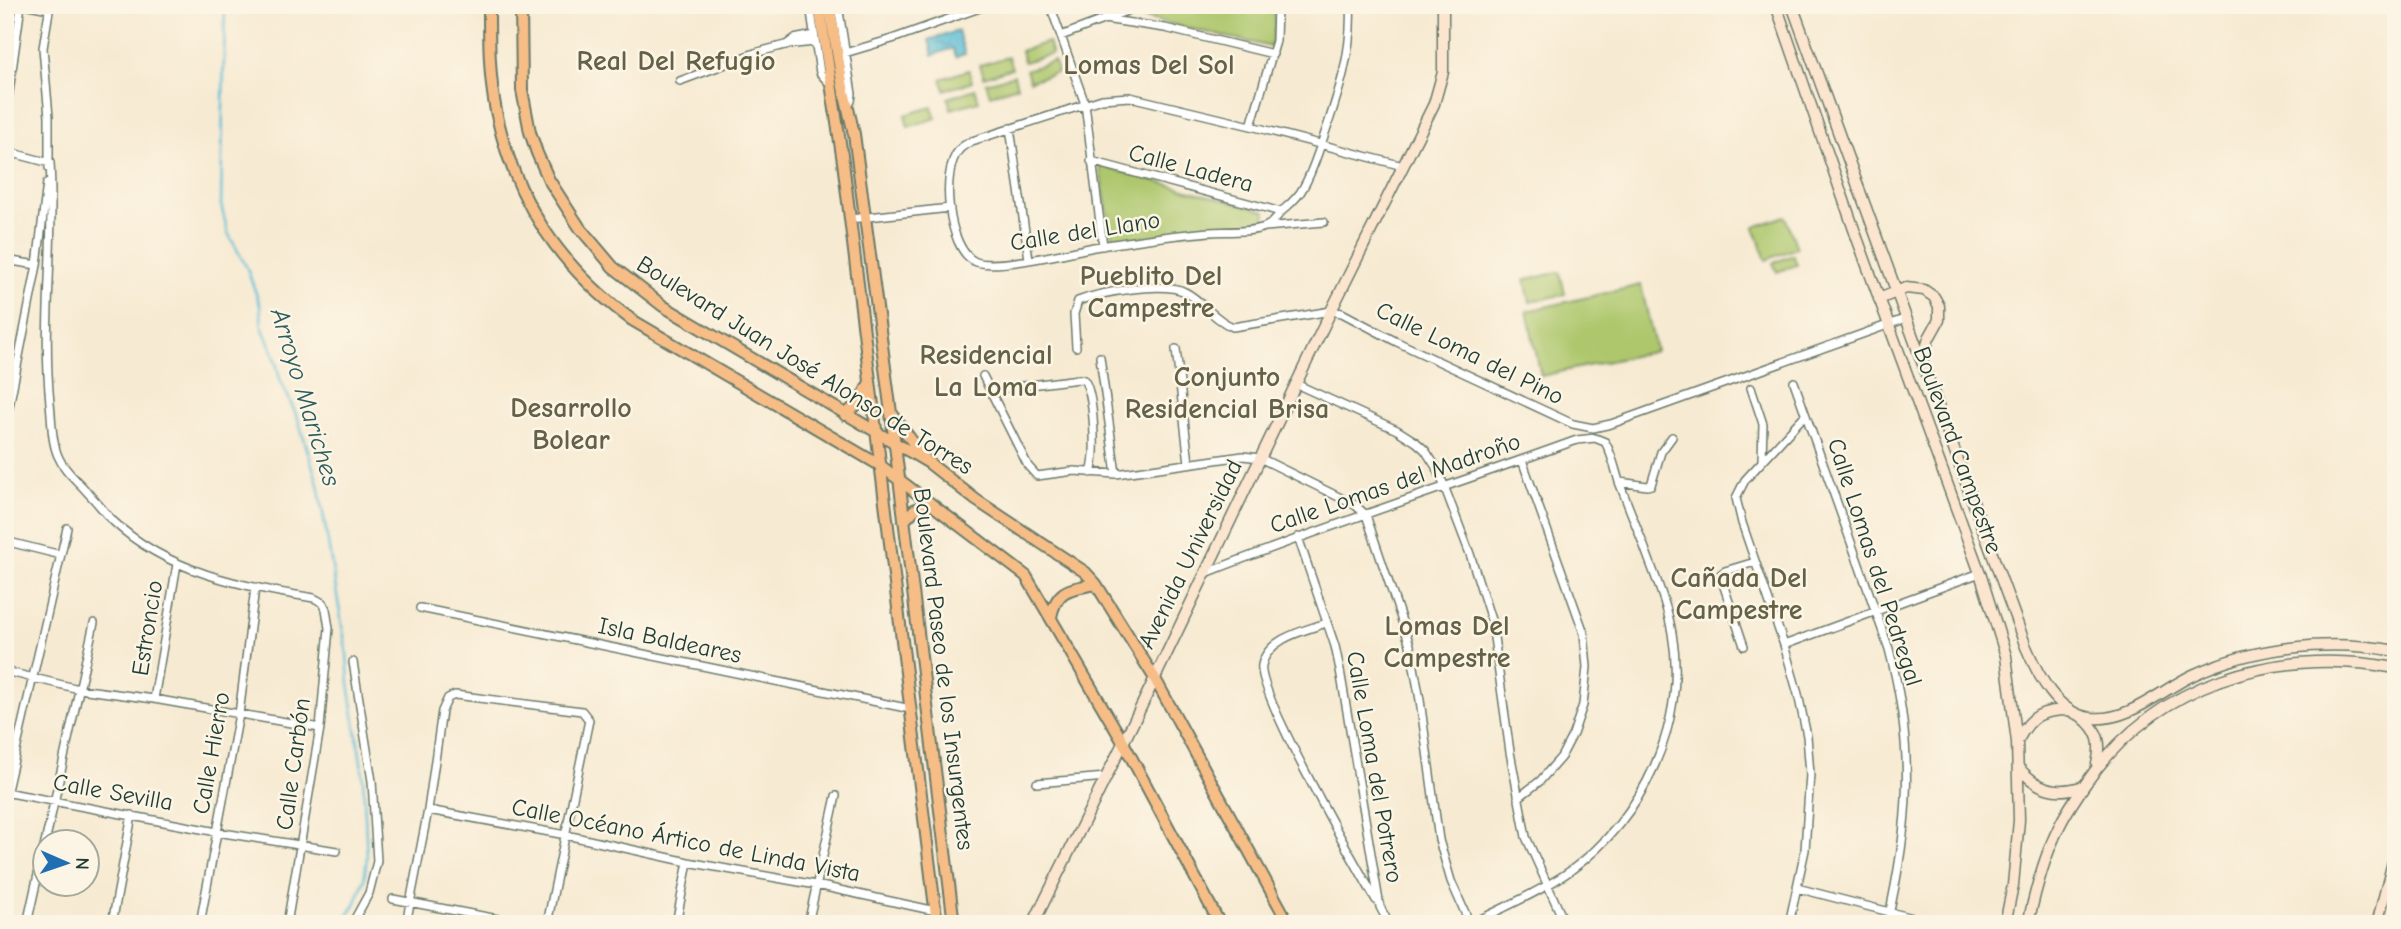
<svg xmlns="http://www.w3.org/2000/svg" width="2401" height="929" viewBox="0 0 2401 929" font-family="'Comic Neue',sans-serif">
  <defs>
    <pattern id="water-ripples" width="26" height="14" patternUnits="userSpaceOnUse" patternTransform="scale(1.75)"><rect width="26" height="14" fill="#57bbd5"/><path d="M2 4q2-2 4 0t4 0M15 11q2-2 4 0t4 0" fill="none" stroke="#4799ae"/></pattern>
  </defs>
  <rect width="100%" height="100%" fill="#fcf5e5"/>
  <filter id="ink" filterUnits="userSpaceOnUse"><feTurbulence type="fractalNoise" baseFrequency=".0143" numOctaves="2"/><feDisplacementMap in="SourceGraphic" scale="14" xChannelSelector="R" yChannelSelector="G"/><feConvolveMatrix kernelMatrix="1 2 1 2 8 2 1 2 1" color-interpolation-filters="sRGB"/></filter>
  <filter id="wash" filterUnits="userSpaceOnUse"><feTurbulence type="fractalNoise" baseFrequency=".00686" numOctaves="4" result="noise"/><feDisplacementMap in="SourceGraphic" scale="28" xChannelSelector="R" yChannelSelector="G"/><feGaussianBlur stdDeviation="1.57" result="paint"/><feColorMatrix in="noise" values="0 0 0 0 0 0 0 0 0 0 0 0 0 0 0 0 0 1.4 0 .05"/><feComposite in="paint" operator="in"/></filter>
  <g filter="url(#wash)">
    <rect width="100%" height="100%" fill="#f7ead2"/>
    <!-- green -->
    <path fill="#aec76d" stroke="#668250" stroke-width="2" d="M1153,5H1273L1275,23L1271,47L1127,14Z
      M1048,42L1052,54L1024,62L1021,51Z
      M1008,57L1012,68L984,77L980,65Z
      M1054,61L1058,72L1030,81L1026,70Z
      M969,70L972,82L945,90L941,79Z
      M1014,75L1017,86L990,95L986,83Z
      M975,89L979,101L951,109L948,98Z
      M932,107L936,118L908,127L905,115Z
      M1099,166L1263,210L1266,212L1264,222L1113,241Z
      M1785,216L1797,248L1766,260L1754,227Z
      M1793,255L1797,265L1777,272L1773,263Z
      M1560,272L1565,294L1530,302L1525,280Z
      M1641,285L1656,351L1541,376L1527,311Z"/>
    <!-- water -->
    <path fill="url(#water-ripples)" stroke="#3b7c84" stroke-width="2" d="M958,31L965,54L956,57L953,48L933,55L929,40Z"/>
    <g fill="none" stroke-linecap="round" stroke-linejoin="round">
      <!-- stream -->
      <path stroke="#57bbd5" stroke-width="2.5" d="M225,5L221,205L228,233L247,268L260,305L262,327L274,354L280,379L298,419L318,484L347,654L349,683L363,775L367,857L364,881L355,905L342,924"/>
    </g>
  </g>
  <g filter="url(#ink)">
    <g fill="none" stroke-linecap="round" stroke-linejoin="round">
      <defs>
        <path id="street" d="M29,5L49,9
          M810,5L820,73L831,85
          M838,5L852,94L851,101L848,106
          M1050,5L1085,104L1103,246
          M1350,5C1353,52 1338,95 1323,139C1317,155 1312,173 1303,188C1298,198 1290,204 1282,211C1277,216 1273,223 1267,226C1254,233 1224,231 1209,232C1171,235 1132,241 1094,247C1070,252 992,271 974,261C948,248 940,171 959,150C962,146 968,143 972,141L1102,99L1130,97L1251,126L1403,166
          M1104,19L1165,28L1273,54
          M1061,36L1142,5
          M786,45L794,39L814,35
          M845,53L892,39L988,5
          M680,81L755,53L785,45L815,42
          M5,121L21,5
          M1251,126L1276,41L1277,5
          M1010,128L1029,259
          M5,151L50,163
          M1091,161L1281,212
          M50,163C55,243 42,323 50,403C52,420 51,440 58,456C64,471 78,481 88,493C97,502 104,512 113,521C167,572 243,587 314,598L323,603L326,609L329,628L320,728L287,924
          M49,168V117L43,48L50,5
          M850,219L950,208
          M1265,227L1324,222
          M5,260L37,265
          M1076,347L1074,314L1078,301C1101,292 1164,281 1185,292C1203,301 1214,320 1233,327L1331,311L1342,313L1395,341L1573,424L1593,428L1611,424L1907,318
          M1176,349L1189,463
          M1100,357L1116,474
          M983,376L1028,466L1037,476L1074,471L1116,474L1243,456L1260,458L1355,505L1366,515L1410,645L1420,700L1439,840L1451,881L1470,924
          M1794,382L1889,649C1915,748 1910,825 1887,924
          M1296,384L1397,430L1416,442L1425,450L1438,470L1470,554L1492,623L1510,752L1526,837L1565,924
          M1751,388L1763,424L1762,460
          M990,390L1079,379L1084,380C1094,393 1097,456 1091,473
          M5,427L37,265L47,183
          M1620,482L1647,486L1651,485L1661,452L1672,437
          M1298,537L1335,646L1340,670L1380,907L1389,924
          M5,541L61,555
          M1206,573C1328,525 1453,485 1577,440L1595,438L1605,442C1612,454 1615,468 1619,482C1627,503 1636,525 1644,546C1654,574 1667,603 1672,633C1688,722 1643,819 1570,871C1540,892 1504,907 1471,924
          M420,608L911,709
          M1326,623C1303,631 1268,638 1262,665C1256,691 1357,867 1376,900
          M1784,645L1980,573
          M1744,646L1720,575L1725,571L1755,562
          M5,671L79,689L154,699L320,728
          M154,699L177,564
          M1037,783L1106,777
          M5,792L217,832L337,851
          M1518,798L1540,781L1561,757L1573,734L1583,705L1587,667L1584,633L1522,460
          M5,799L67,528
          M428,810L566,835L688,862L816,885L936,911
          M1797,888L1936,924
          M393,899L524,924
          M27,924L94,623
          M112,924L132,815
          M200,924L239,714L255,588
          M352,924L369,893L377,861L372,781L353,662
          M406,924L428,810L442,711L448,698L455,695L582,711L589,720L547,924
          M676,924L688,862
          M808,924L836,796
          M1789,924L1805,850L1810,774L1807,736L1798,694L1784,645L1742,523L1736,498L1745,480L1805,415"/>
        <path id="secondary" d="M1776,5L1857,238L1980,573L2006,656L2017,742L2019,820L2013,885L2005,924
          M1792,5L2026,647C2038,675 2057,714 2091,718C2129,722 2161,690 2193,675C2254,646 2330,639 2396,651
          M1879,299L1906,288L1924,290L1934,297L1939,306V320L1929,338L1923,359
          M2082,717C2099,731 2102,743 2097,764
          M2018,740C2031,715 2042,710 2070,710
          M2018,767C2038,790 2056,795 2084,786
          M1033,924L1141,707L1331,311L1434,104L1443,72V5
          M2028,924C2035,891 2044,857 2059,827C2066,812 2075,799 2084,786C2155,682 2275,646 2396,668
          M2377,924L2396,850
          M2389,924L2396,897"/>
        <path id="primary" d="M489,5C489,41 489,77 496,111C514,200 560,267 632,320L881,466L1026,576L1123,742L1220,924
          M521,5L522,90L530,132L537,153L549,180L565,205L580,228L613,267L663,306L929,463L976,500L1085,572L1096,584L1154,677L1289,924
          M819,5L843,162L937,924
          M829,5L843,87L854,134L891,413L954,924
          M845,415L860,402L870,382
          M893,415L925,459
          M904,521L914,510L930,503
          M1051,617C1057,587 1072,589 1096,584"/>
      </defs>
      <!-- street casing -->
      <use href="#street" stroke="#6b7a6b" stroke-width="10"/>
      <!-- secondary casing -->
      <use href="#secondary" stroke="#6b7a6b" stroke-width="13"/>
      <!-- primary casing -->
      <use href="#primary" stroke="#6b7a6b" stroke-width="14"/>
      <!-- street -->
      <use href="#street" stroke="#fff" stroke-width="7"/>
      <!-- secondary -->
      <use href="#secondary" stroke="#fbe5cf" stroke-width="10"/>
      <!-- primary -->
      <use href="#primary" stroke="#f6be86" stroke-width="10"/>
    </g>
  </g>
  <g text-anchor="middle" stroke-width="5" stroke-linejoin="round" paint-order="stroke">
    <!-- street labels -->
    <g font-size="24" fill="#1f3d34" stroke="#fcf5e5">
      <text transform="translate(1191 168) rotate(15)" y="8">Calle Ladera</text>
      <text transform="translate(1085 231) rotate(-9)" y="8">Calle del Llano</text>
      <text transform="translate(1470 353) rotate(26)" y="8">Calle Loma del Pino</text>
      <text transform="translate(805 365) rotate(32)" y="8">Boulevard Juan José Alonso de Torres</text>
      <text transform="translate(1958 450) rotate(70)" y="8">Boulevard Campestre</text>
      <text transform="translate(1395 483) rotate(-19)" y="8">Calle Lomas del Madroño</text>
      <text transform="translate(1190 554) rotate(-64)" y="8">Avenida Universidad</text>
      <text transform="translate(1875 562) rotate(72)" y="8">Calle Lomas del Pedregal</text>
      <text transform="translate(147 628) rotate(-81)" y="8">Estroncio</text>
      <text transform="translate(670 640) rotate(12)" y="8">Isla Baldeares</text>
      <text transform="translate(944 669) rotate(83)" y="8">Boulevard Paseo de los Insurgentes</text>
      <text transform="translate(211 753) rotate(-80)" y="8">Calle Hierro</text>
      <text transform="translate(293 764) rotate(-82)" y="8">Calle Carbón</text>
      <text transform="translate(1375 767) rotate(80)" y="8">Calle Loma del Potrero</text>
      <text transform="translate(113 792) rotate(10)" y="8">Calle Sevilla</text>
      <text transform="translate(686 840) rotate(11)" y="8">Calle Océano Ártico de Linda Vista</text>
    </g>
    <!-- water labels -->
    <g font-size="26" font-style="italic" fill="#2d5c5c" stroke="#fcf5e5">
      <text transform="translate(306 397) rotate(73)" y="9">Arroyo Mariches</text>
    </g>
    <!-- quarter labels -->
    <g font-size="28" font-weight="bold" fill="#636146" stroke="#fcf5e5">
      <text x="676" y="70">Real Del Refugio</text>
      <text x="1149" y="74">Lomas Del Sol</text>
      <text x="1151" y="285">Pueblito Del<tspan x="1151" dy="32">Campestre</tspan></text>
      <text x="986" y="364">Residencial<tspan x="986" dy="32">La Loma</tspan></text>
      <text x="1227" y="386">Conjunto<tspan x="1227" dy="32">Residencial Brisa</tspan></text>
      <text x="571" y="417">Desarrollo<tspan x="571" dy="32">Bolear</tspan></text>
      <text x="1739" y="587">Cañada Del<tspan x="1739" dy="32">Campestre</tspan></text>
      <text x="1447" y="635">Lomas Del<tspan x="1447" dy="32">Campestre</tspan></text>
    </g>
  </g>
  <!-- margin -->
  <rect width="2401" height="929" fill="none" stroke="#fcf5e5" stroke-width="28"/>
  <!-- north arrow -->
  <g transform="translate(66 863) rotate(92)"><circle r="33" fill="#fcf5e5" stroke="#a4ab9e" stroke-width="2"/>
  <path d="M0-5L12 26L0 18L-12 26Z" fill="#1f6fb2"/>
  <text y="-10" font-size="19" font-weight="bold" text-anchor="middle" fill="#1f3d34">N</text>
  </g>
</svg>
